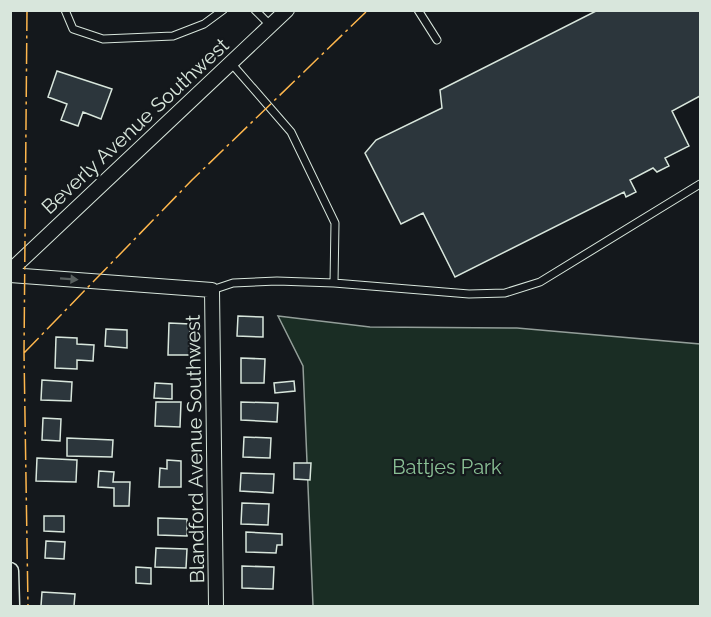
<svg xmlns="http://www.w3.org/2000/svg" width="711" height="617" viewBox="0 0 711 617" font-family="Raleway,sans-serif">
  <rect width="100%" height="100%" fill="#14181c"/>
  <!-- green -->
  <path fill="#1a2d24" stroke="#939e99" stroke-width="1.5" d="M278,316L370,327L517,328L700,344V606H313L303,366Z"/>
  <!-- building -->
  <path fill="#2c363c" stroke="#d8e6dc" stroke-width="1.5" d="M598,10H700V96L672,111L689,146L665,158L669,166L657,172L653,168L630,180L636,192L626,197L624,192L455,277L423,213L401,224L365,153L376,140L442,108L440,90Z
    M57,71L112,89L101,119L83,112L78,126L61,120L67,104L48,97Z
    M238,316L263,317V337L237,336Z
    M169,323L190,324L189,355H168Z
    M106,329L127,330V348L105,346Z
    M56,337L77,338V344L94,345L93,361L77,360V369L55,368Z
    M241,358L265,359L264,383H241Z
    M42,380L72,382L71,401L41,400Z
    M294,381L295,391L275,393L274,383Z
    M155,383L172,384V399L154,398Z
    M156,402H181L180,427L155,426Z
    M241,402L278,403L277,422L241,420Z
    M43,418L61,419L60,441L42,440Z
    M244,437L271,438L270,458L243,457Z
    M67,438L113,440L112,457L67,456Z
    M37,458L77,460L76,482L36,481Z
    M167,460L181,461V487H159L160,468L167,469Z
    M294,463H311L310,480L294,479Z
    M99,471L114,472L113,482H130L129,506H114V488L98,487Z
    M241,473L274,474L273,493L240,491Z
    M242,503L269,504L268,525L241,524Z
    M44,516H64V532L44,531Z
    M158,518L187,519V536L158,535Z
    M246,532L282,534V545H277L276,553L246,552Z
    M46,541L65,542L64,559L45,558Z
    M156,548L187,549L186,568L155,567Z
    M242,566L274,567L273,589L242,588Z
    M136,567L151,568V584L136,583Z
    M42,592L75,594L74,606H41Z"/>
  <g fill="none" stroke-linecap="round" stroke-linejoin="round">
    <defs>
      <path id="service" d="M65,10L73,29L103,39L173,36L204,24L223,10
        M255,10L270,25
        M418,10L437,40
        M231,63L291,132L335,223L334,283L469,294L505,293L540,282L700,184
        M212,290L233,283L277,281L334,283"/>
      <path id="minor" d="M10,271L287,10
        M10,275L212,290L216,606"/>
      <path id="tertiary" d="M10,571L11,606"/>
    </defs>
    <!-- service casing -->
    <use href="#service" stroke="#d8e6dc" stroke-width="9"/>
    <!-- minor casing -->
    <use href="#minor" stroke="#d8e6dc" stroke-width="16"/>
    <!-- tertiary casing -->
    <use href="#tertiary" stroke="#d8e6dc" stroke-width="19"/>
    <!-- service -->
    <use href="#service" stroke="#14181c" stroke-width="7"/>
    <!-- minor -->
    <use href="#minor" stroke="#14181c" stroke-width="14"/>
    <!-- tertiary -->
    <use href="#tertiary" stroke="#14181c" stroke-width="16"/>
    <!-- power -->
    <path stroke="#ffb74d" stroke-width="1.5" stroke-dasharray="21 4.5 3 4.5" stroke-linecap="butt" d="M27,10L24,353L28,606
      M24,353L192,180L368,10"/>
  </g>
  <!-- one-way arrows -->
  <defs><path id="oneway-solid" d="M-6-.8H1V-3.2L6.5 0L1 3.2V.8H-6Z" transform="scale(1.5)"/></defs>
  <use fill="#59605f" href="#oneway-solid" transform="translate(69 279) rotate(4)"/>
  <g text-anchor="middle" stroke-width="4.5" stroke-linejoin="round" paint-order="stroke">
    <!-- street labels -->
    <g font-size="20" fill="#d8e6dc" stroke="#14181c">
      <text transform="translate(135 126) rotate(-43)" y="7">Beverly Avenue Southwest</text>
      <text transform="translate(195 449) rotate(-91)" y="7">Blandford Avenue Southwest</text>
    </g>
    <!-- park labels -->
    <g font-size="20" fill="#8ac095" stroke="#14181c">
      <text x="447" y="474">Battjes Park</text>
    </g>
  </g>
  <!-- border -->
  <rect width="711" height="617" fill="none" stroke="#d8e6dc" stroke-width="24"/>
</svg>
